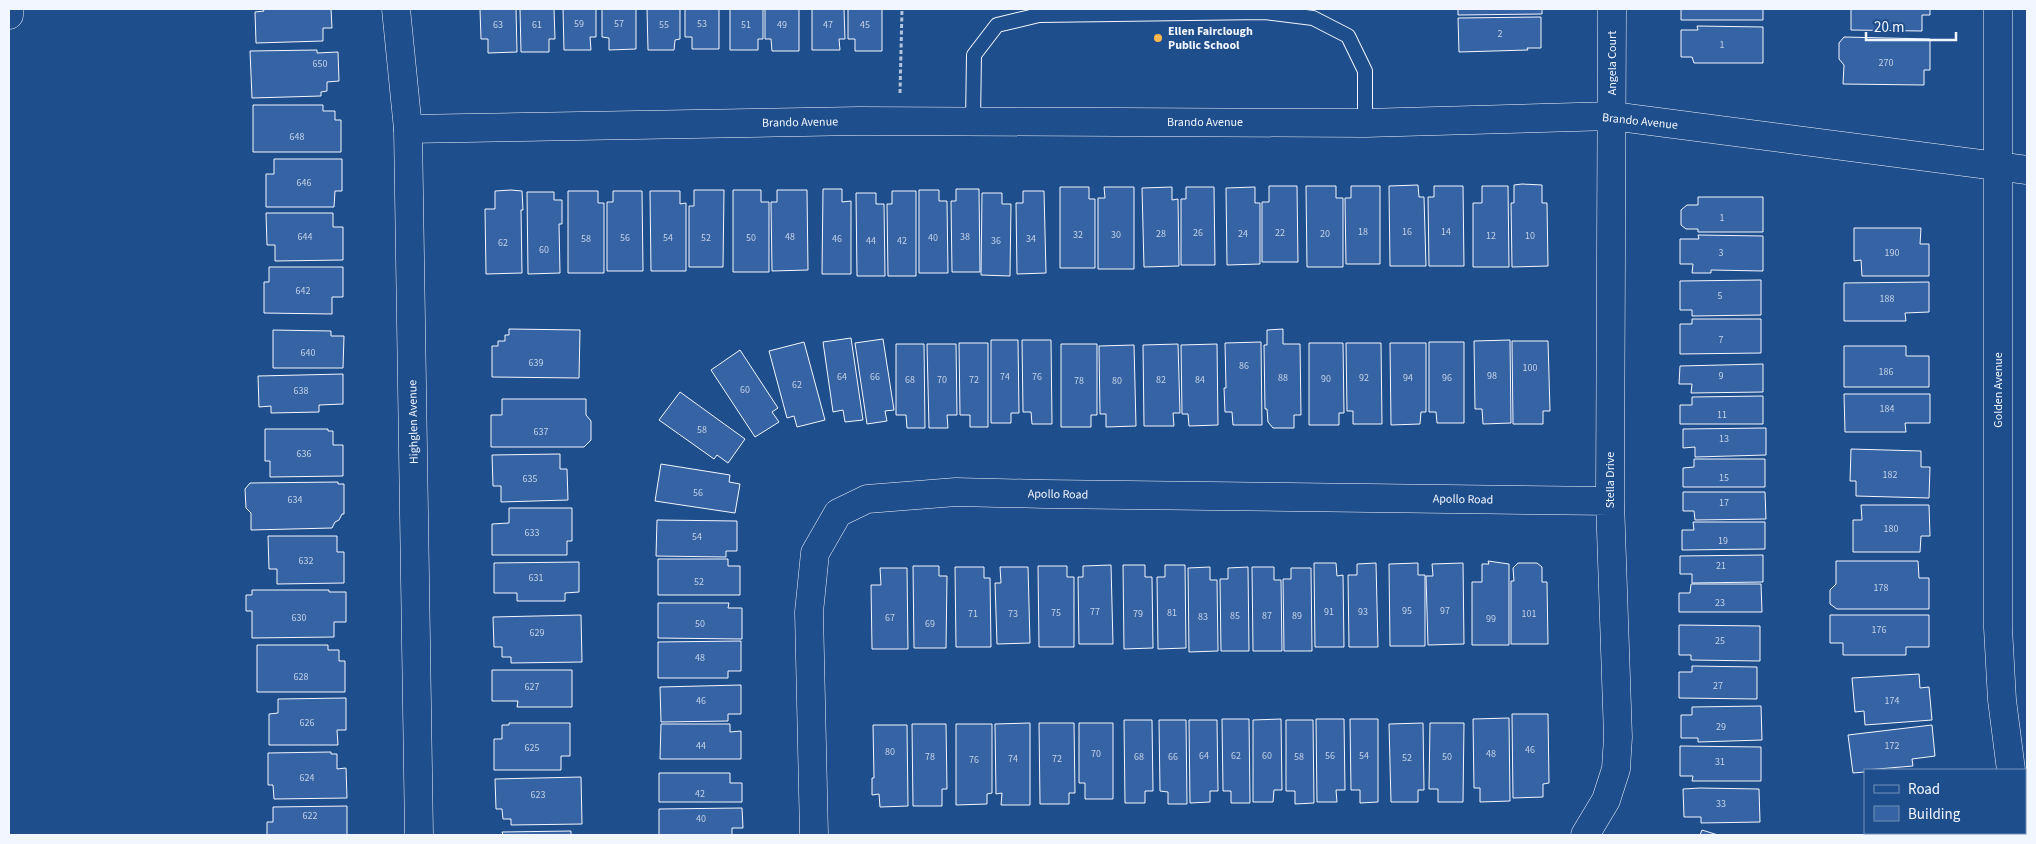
<svg xmlns="http://www.w3.org/2000/svg" width="2036" height="844" viewBox="0 0 2036 844" font-family="'Source Sans 3',sans-serif">
  <rect width="100%" height="100%" fill="#1f4e8c"/>
  <!-- building -->
  <path fill="#3563a3" stroke="#f2f6ff" d="M263,9H331L332,28H323V41L256,43L255,12L264,11Z
    M480,9H516L517,52L488,53V39H481Z
    M520,9H554L555,39H549V52H521Z
    M563,9H596V37H590L591,50H564Z
    M602,9H636V49L609,50V38L602,37Z
    M647,9H680V39L675,40L674,50H648Z
    M685,9H719V49H692V37H685Z
    M730,9H763V39H758V50H730Z
    M765,9H799V51H772L771,39H765Z
    M812,9H844L845,39H839L840,50H812Z
    M848,9H882V51H855V39H848Z
    M1458,9H1542V14L1458,15Z
    M1681,9H1763V20H1681Z
    M1851,9H1930V15H1922V31L1851,30Z
    M1541,17V48H1527L1528,50L1459,52L1458,18Z
    M1697,26L1763,27V63H1694L1692,57H1681V30H1698Z
    M1844,37L1930,39V70H1924V85L1843,84L1844,65L1839,59V43Z
    M317,50V53L338,52L339,81L327,82V91L321,92V96L252,98L250,51Z
    M253,105H323V111H335V120H341V152H253Z
    M274,159H342V191H335L334,207H266V174H274Z
    M1522,184L1542,185V203H1547L1548,266L1512,267L1511,203H1514V185Z
    M1418,185L1419,197H1424L1426,266H1390L1389,186Z
    M1269,186H1297L1298,262H1262V202H1269Z
    M1306,186H1336V198H1343V267H1307Z
    M1351,186H1380V264H1346L1345,198H1351Z
    M1434,186H1463L1464,266H1429L1428,197H1434Z
    M1482,186H1508L1509,267H1473V203H1482Z
    M1060,187H1089V199H1095V268H1060Z
    M1104,187H1134V269H1098V198H1105Z
    M1172,187V200L1178,199L1179,266L1144,267L1142,188Z
    M1186,187H1214L1215,265H1181V199H1186Z
    M1255,187V203H1260V264L1227,265L1226,188Z
    M823,189H842V202L851,201V274H822Z
    M956,189H979L980,272H952L951,201H956Z
    M511,190L522,191L523,210H521L522,273L486,274L485,209H495V191Z
    M694,190H724L723,267H689V206H694Z
    M733,190H761V202H769V272H733Z
    M777,190H807L808,270L772,271L771,202H777Z
    M919,190H939V201H947L948,273H919Z
    M568,191H598V203H604V273H568Z
    M613,191H642L643,271H607V202H613Z
    M650,191H680V204L686,203V271H651Z
    M892,191H916V276H888L887,204H892Z
    M1023,191H1044L1046,273L1017,274L1016,203H1023Z
    M527,192H554V200H562V224H559L560,273L528,274Z
    M856,193H876V204H884L885,276H857Z
    M982,193H1002V204H1011L1010,276L981,275Z
    M1698,197H1763V232H1698V229H1686L1681,225V210L1687,205H1698Z
    M266,213H333V227H343V260L275,261V245H267Z
    M1854,228H1921L1920,244H1929V276H1862L1861,260L1854,261Z
    M1698,235L1763,236V271L1711,270V273H1692L1693,264H1680V239H1699Z
    M269,267H343V297H332V314L264,313V282H269Z
    M1761,280V315L1692,316V310H1680V281Z
    M1929,282V312L1905,313L1906,321H1844V283Z
    M1692,319H1761V353L1680,354V324H1692Z
    M509,329L580,330L579,378L492,377V346H498V341H505V335H509Z
    M1283,329V344H1300L1301,415H1294V428H1273L1268,422L1267,409H1265L1264,345H1267V330Z
    M273,330L331,331V336H344L343,368H273Z
    M851,338L863,420L845,422L843,410L833,412L823,342Z
    M883,339L894,410L885,411L887,421L867,424L855,343Z
    M991,340H1018L1019,413H1011V423H991Z
    M1022,340H1051L1052,424H1032L1031,412H1023Z
    M1510,340L1511,423L1483,424L1482,409H1475L1474,341Z
    M1512,341H1548L1550,411H1543V424H1513Z
    M804,342L825,420L797,427L794,416L787,418L769,351Z
    M1261,342L1262,425H1233L1232,412H1225L1224,388H1226L1225,343Z
    M1429,342H1464V423H1437L1436,412H1429Z
    M959,343H988V427H970V415H960Z
    M1309,343H1343L1344,413H1339V425H1309Z
    M1346,343H1381L1382,424H1353V411H1347Z
    M1390,343H1426V412H1421L1420,424L1391,425Z
    M896,344H924L925,428H907L906,415H896Z
    M927,344H956L957,415H947L948,428H929Z
    M1061,344H1097V415H1091V427H1061Z
    M1178,344L1180,413H1173L1174,426H1144L1143,345Z
    M1217,344L1218,425L1189,426L1188,414H1182L1181,345Z
    M1134,345L1136,426L1106,427V414H1100L1099,346Z
    M1844,346H1906V356H1929V387H1844Z
    M740,350L778,408L772,412L779,422L755,437L711,370Z
    M1763,364V392L1691,393L1692,384H1679L1680,366Z
    M343,374V404L319,405V412L271,413V406L259,407L258,376Z
    M680,392L745,439L728,463L717,455L714,459L659,420Z
    M1844,394H1930V423H1905L1906,432H1845Z
    M1763,396V424H1680V405H1692V397Z
    M502,399H586V415L591,421V440L584,447H491V415H502Z
    M1766,428V455L1695,457V447L1683,448V429Z
    M265,429H328V431H333V445H343V476L270,477V461H265Z
    M1851,449L1921,451V467H1930L1929,498L1856,496V481H1850Z
    M560,454V469H567L568,500L501,502V486H493L492,455Z
    M1694,459H1765V487H1683V468L1694,467Z
    M661,464L730,475L729,482L740,484L735,513L655,501Z
    M338,482V484H344V514H342L339,520L335,522L332,528L251,530V513L246,508L245,489L250,483Z
    M1683,492H1765L1766,519L1695,520L1694,511H1683Z
    M1861,505H1929L1930,536H1921L1920,552H1853V520H1862Z
    M509,508H572V541H567V555H492V524L509,523Z
    M657,520L737,521V551H726V557L656,556Z
    M1693,522H1765V549L1682,550V530H1694Z
    M268,536H337V552H344V583L277,584V569H269Z
    M1763,555V582L1692,583V574H1680V556Z
    M658,559H728V566H740V595H658Z
    M1488,561L1509,564V645H1472V582H1482V564H1489Z
    M1836,561H1918L1919,578H1929V609H1837L1830,604V590L1836,584Z
    M579,562V592L565,593V601H517V593H494V563Z
    M1314,563H1336L1337,576L1343,575L1344,647H1315Z
    M1376,563L1378,647H1349L1348,575H1357V564Z
    M1418,563V575H1425V646H1390L1389,564Z
    M1463,563L1464,644L1428,645L1426,576H1433L1432,564Z
    M1518,563H1537L1542,567V582H1547L1548,644H1511V581H1514L1513,568Z
    M1111,565L1113,644H1079L1078,577H1083V566Z
    M1123,565H1145V577H1152L1153,648L1124,649Z
    M1165,565H1185L1186,648L1158,649L1157,577H1165Z
    M913,566H939V576H947L946,648H914Z
    M1038,566H1067V577H1074V647H1039Z
    M955,567H984V578H990L991,647H956Z
    M1000,567H1028L1030,643L997,644L995,583H1001Z
    M1210,567V580H1217L1218,651L1189,652L1188,568Z
    M1248,567L1249,651H1221L1220,579H1228V568Z
    M1274,567V580H1281L1282,651H1253L1252,567Z
    M880,568H907L908,649H872L871,585H881Z
    M1291,568H1311L1312,651H1284L1283,579H1291Z
    M1691,584H1761L1762,612H1679V593H1690Z
    M252,590H329V592H346V622H334V637L252,638V611H246V595H252Z
    M658,603H729L728,608H742V639L658,638Z
    M581,615L582,662L511,663V657H502V647H494L493,617Z
    M1830,615H1929V647H1906V655H1843V643H1830Z
    M1679,625L1760,626V661L1691,660V655H1679Z
    M741,641V671H728V678H658V642Z
    M257,645H328V650H339V661H345V692H257Z
    M1692,666L1757,667V699L1679,698V672H1692Z
    M492,670H572V707H517L518,701H492Z
    M1919,674L1920,688L1929,687L1932,720L1865,725L1864,711L1855,712L1852,678Z
    M741,685V714H728V721L661,722L660,687Z
    M346,698V730H337L338,745H269V714L278,713V699Z
    M1761,706L1762,740L1698,742V738H1681V715H1692V707Z
    M1512,714H1548L1549,783L1543,784V797L1513,798Z
    M1509,718L1510,801L1480,802V788H1474L1473,719Z
    M1222,719H1249L1250,803H1231V791H1223Z
    M1281,719L1282,790H1274L1273,802H1253V720Z
    M1316,719H1344L1345,790H1336L1337,802H1317Z
    M1350,719H1378V802L1360,803V790H1351Z
    M1124,720H1152L1153,791H1145V803H1125Z
    M1159,720H1186L1187,804H1168V792L1160,791Z
    M1189,720H1217L1218,791H1210V802L1190,803Z
    M1286,720H1313L1314,803L1295,804V791H1286Z
    M509,723H570V756H561V770H494V739H502V725H509Z
    M1030,723V805H1001L1002,793L996,794L995,724Z
    M1039,723H1074L1075,793H1069V804H1040Z
    M1079,723H1113V799H1085V783H1079Z
    M1423,723L1424,790H1418V802H1391L1389,724Z
    M1430,723H1464L1463,802H1438V789H1429Z
    M661,724H730V732L741,731V759H660Z
    M912,724H946L947,789H942V806H913Z
    M956,724H992V793L987,794V804L956,805Z
    M873,725H907L908,806L880,807L879,794L872,795V778H874Z
    M1932,725L1935,756L1912,759L1913,766L1865,770V772L1853,773L1848,735Z
    M1680,746L1761,747V781H1692L1693,776H1680Z
    M331,752V754H337V769L346,768L347,798L274,799L273,785H268V753Z
    M659,773H730V783H742V802H659Z
    M581,777L582,824L511,825V819H503L502,809H496L495,779Z
    M1700,788L1759,789L1760,822L1701,823V817H1684L1683,789Z
    M347,806V835H267V822H273V807Z
    M742,808L743,828H732V835H659V809Z
    M1702,830L1718,835H1700Z
    M571,831V835H503L502,832Z
    M1873,833H1923L1914,835H1874Z"/>
  <g fill="none" stroke-linecap="round" stroke-linejoin="round">
    <defs>
      <path id="service" d="M973,121L974,55L997,25L1039,15L1265,12L1313,18L1348,36L1365,71V123"/>
      <path id="minor" d="M1998,9V628L2002,700L2011,770
        M9,15V9
        M408,129L859,121L1365,123L1612,116L2027,170
        M2025,833V835
        M814,835L809,612L815,553L838,513L867,499L956,492L1045,494L1610,501
        M1585,835L1606,800L1616,769L1618,737L1610,501L1612,9"/>
      <path id="tertiary" d="M396,9L408,129L419,835"/>
    </defs>
    <!-- service casing -->
    <use href="#service" stroke="#f2f6ff" stroke-width="16"/>
    <!-- minor casing -->
    <use href="#minor" stroke="#f2f6ff" stroke-width="29"/>
    <!-- tertiary casing -->
    <use href="#tertiary" stroke="#f2f6ff" stroke-width="29"/>
    <!-- path -->
    <path stroke="#b3c4dc" stroke-width="3" stroke-dasharray="4 2.5" stroke-linecap="butt" d="M900,93L902,9"/>
    <!-- service -->
    <use href="#service" stroke="#1f4e8c" stroke-width="14"/>
    <!-- minor -->
    <use href="#minor" stroke="#1f4e8c" stroke-width="28"/>
    <!-- tertiary -->
    <use href="#tertiary" stroke="#1f4e8c" stroke-width="28"/>
  </g>
  <!-- markers -->
  <circle fill="#ffb74d" stroke="#1f4e8c" stroke-width="2" cx="1158" cy="38" r="5"/>
  <g text-anchor="middle" stroke-width="4" stroke-linejoin="round" paint-order="stroke">
    <!-- number labels -->
    <g font-size="10" fill="#c3d1e8">
      <text x="579" y="27">59</text>
      <text x="619" y="27">57</text>
      <text x="702" y="27">53</text>
      <text x="498" y="28">63</text>
      <text x="537" y="28">61</text>
      <text x="664" y="28">55</text>
      <text x="746" y="28">51</text>
      <text x="782" y="28">49</text>
      <text x="828" y="28">47</text>
      <text x="865" y="28">45</text>
      <text x="1500" y="37">2</text>
      <text x="1722" y="48">1</text>
      <text x="1886" y="66">270</text>
      <text x="320" y="67">650</text>
      <text x="297" y="140">648</text>
      <text x="304" y="186">646</text>
      <text x="1722" y="221">1</text>
      <text x="1363" y="235">18</text>
      <text x="1407" y="235">16</text>
      <text x="1446" y="235">14</text>
      <text x="1198" y="236">26</text>
      <text x="1280" y="236">22</text>
      <text x="1161" y="237">28</text>
      <text x="1243" y="237">24</text>
      <text x="1325" y="237">20</text>
      <text x="1078" y="238">32</text>
      <text x="1116" y="238">30</text>
      <text x="1491" y="239">12</text>
      <text x="1530" y="239">10</text>
      <text x="305" y="240">644</text>
      <text x="790" y="240">48</text>
      <text x="965" y="240">38</text>
      <text x="625" y="241">56</text>
      <text x="668" y="241">54</text>
      <text x="706" y="241">52</text>
      <text x="751" y="241">50</text>
      <text x="933" y="241">40</text>
      <text x="586" y="242">58</text>
      <text x="837" y="242">46</text>
      <text x="1031" y="242">34</text>
      <text x="871" y="244">44</text>
      <text x="902" y="244">42</text>
      <text x="996" y="244">36</text>
      <text x="503" y="246">62</text>
      <text x="544" y="253">60</text>
      <text x="1721" y="256">3</text>
      <text x="1892" y="256">190</text>
      <text x="303" y="294">642</text>
      <text x="1720" y="299">5</text>
      <text x="1887" y="302">188</text>
      <text x="1721" y="343">7</text>
      <text x="308" y="356">640</text>
      <text x="536" y="366">639</text>
      <text x="1244" y="369">86</text>
      <text x="1530" y="371">100</text>
      <text x="1886" y="375">186</text>
      <text x="1492" y="379">98</text>
      <text x="1721" y="379">9</text>
      <text x="842" y="380">64</text>
      <text x="875" y="380">66</text>
      <text x="1005" y="380">74</text>
      <text x="1037" y="380">76</text>
      <text x="1283" y="381">88</text>
      <text x="1364" y="381">92</text>
      <text x="1408" y="381">94</text>
      <text x="1447" y="381">96</text>
      <text x="1326" y="382">90</text>
      <text x="910" y="383">68</text>
      <text x="942" y="383">70</text>
      <text x="974" y="383">72</text>
      <text x="1161" y="383">82</text>
      <text x="1200" y="383">84</text>
      <text x="1079" y="384">78</text>
      <text x="1117" y="384">80</text>
      <text x="797" y="388">62</text>
      <text x="745" y="393">60</text>
      <text x="301" y="394">638</text>
      <text x="1887" y="412">184</text>
      <text x="1722" y="418">11</text>
      <text x="702" y="433">58</text>
      <text x="541" y="435">637</text>
      <text x="1724" y="442">13</text>
      <text x="304" y="457">636</text>
      <text x="1890" y="478">182</text>
      <text x="1724" y="481">15</text>
      <text x="530" y="482">635</text>
      <text x="698" y="496">56</text>
      <text x="295" y="503">634</text>
      <text x="1724" y="506">17</text>
      <text x="1891" y="532">180</text>
      <text x="532" y="536">633</text>
      <text x="697" y="540">54</text>
      <text x="1723" y="544">19</text>
      <text x="306" y="564">632</text>
      <text x="1721" y="569">21</text>
      <text x="536" y="581">631</text>
      <text x="699" y="585">52</text>
      <text x="1881" y="591">178</text>
      <text x="1720" y="606">23</text>
      <text x="1407" y="614">95</text>
      <text x="1445" y="614">97</text>
      <text x="1095" y="615">77</text>
      <text x="1329" y="615">91</text>
      <text x="1363" y="615">93</text>
      <text x="1056" y="616">75</text>
      <text x="1172" y="616">81</text>
      <text x="973" y="617">71</text>
      <text x="1013" y="617">73</text>
      <text x="1138" y="617">79</text>
      <text x="1529" y="617">101</text>
      <text x="1235" y="619">85</text>
      <text x="1267" y="619">87</text>
      <text x="1297" y="619">89</text>
      <text x="1203" y="620">83</text>
      <text x="299" y="621">630</text>
      <text x="890" y="621">67</text>
      <text x="1491" y="622">99</text>
      <text x="700" y="627">50</text>
      <text x="930" y="627">69</text>
      <text x="1879" y="633">176</text>
      <text x="537" y="636">629</text>
      <text x="1720" y="644">25</text>
      <text x="700" y="661">48</text>
      <text x="301" y="680">628</text>
      <text x="1718" y="689">27</text>
      <text x="532" y="690">627</text>
      <text x="701" y="704">46</text>
      <text x="1892" y="704">174</text>
      <text x="307" y="726">626</text>
      <text x="1721" y="730">29</text>
      <text x="701" y="749">44</text>
      <text x="1892" y="749">172</text>
      <text x="532" y="751">625</text>
      <text x="1530" y="753">46</text>
      <text x="890" y="755">80</text>
      <text x="1096" y="757">70</text>
      <text x="1491" y="757">48</text>
      <text x="1204" y="759">64</text>
      <text x="1236" y="759">62</text>
      <text x="1267" y="759">60</text>
      <text x="1330" y="759">56</text>
      <text x="1364" y="759">54</text>
      <text x="930" y="760">78</text>
      <text x="1139" y="760">68</text>
      <text x="1173" y="760">66</text>
      <text x="1299" y="760">58</text>
      <text x="1447" y="760">50</text>
      <text x="1407" y="761">52</text>
      <text x="1013" y="762">74</text>
      <text x="1057" y="762">72</text>
      <text x="974" y="763">76</text>
      <text x="1720" y="765">31</text>
      <text x="307" y="781">624</text>
      <text x="700" y="797">42</text>
      <text x="538" y="798">623</text>
      <text x="1721" y="807">33</text>
      <text x="310" y="819">622</text>
      <text x="701" y="822">40</text>
    </g>
    <!-- poi labels -->
    <g font-size="12" font-weight="bold" fill="#f2f6ff" stroke="#1f4e8c" text-anchor="start">
      <text x="1168" y="35">Ellen Fairclough<tspan x="1168" dy="14">Public School</tspan></text>
    </g>
    <!-- street labels -->
    <g font-size="12" fill="#f2f6ff" stroke="#1f4e8c">
      <text transform="translate(1612 63) rotate(-90)" y="4">Angela Court</text>
      <text transform="translate(1640 121) rotate(6)" y="4">Brando Avenue</text>
      <text transform="translate(800 122) rotate(-1)" y="4">Brando Avenue</text>
      <text x="1205" y="126">Brando Avenue</text>
      <text transform="translate(1998 390) rotate(-90)" y="4">Golden Avenue</text>
      <text transform="translate(413 422) rotate(-91)" y="4">Highglen Avenue</text>
      <text transform="translate(1610 480) rotate(-90)" y="4">Stella Drive</text>
      <text transform="translate(1058 494) rotate(1)" y="4">Apollo Road</text>
      <text transform="translate(1463 499) rotate(1)" y="4">Apollo Road</text>
    </g>
  </g>
  <!-- border -->
  <rect width="2036" height="844" fill="none" stroke="#f2f6ff" stroke-width="20"/>
  <!-- legend -->
  <rect x="1864" y="769" width="162" height="65" fill="#1f4e8c" stroke="#7391ba"/>
  <rect x="1874" y="785" width="25" height="8" fill="#1f4e8c" stroke="#7391ba"/>
  <text x="1908" y="794" font-size="15" fill="#f2f6ff">Road</text>
  <rect x="1874" y="806" width="25" height="15" fill="#3563a3" stroke="#7391ba"/>
  <text x="1908" y="819" font-size="15" fill="#f2f6ff">Building</text>
  <!-- scale -->
  <path d="M1866 32v8h90v-8" fill="none" stroke="#f2f6ff" stroke-width="2.5"/>
  <text x="1874" y="32" font-size="15" fill="#f2f6ff" stroke="#1f4e8c" stroke-width="4" paint-order="stroke">20 m</text>
</svg>
